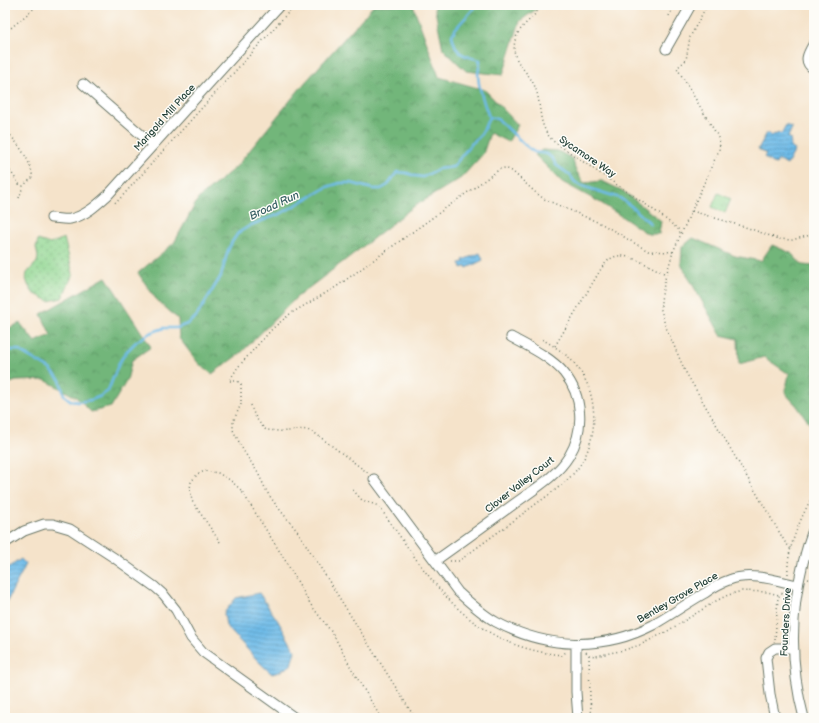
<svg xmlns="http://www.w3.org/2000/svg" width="819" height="723" viewBox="0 0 819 723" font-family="'Balsamiq Sans',sans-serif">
  <defs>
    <pattern id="grass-dots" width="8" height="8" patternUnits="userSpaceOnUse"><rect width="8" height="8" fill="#8ed58f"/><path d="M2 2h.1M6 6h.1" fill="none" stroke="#73ae76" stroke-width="1.8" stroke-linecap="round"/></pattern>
    <pattern id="forest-crowns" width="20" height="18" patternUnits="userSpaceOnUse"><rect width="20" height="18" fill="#72b67a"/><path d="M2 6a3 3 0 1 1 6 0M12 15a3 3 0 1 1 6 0" fill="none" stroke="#5d9565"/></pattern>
    <pattern id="park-tufts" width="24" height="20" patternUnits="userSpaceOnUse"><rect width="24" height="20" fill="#8ed58f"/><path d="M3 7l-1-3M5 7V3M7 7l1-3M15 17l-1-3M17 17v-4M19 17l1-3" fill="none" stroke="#73ae76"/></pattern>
    <pattern id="water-rules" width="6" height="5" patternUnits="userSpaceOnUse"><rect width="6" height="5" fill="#6ebbe8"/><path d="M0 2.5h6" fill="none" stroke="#5a99bd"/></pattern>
  </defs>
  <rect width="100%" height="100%" fill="#fdfcf7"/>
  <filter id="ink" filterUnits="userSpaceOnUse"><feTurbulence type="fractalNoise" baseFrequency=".025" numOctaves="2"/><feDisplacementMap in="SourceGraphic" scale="8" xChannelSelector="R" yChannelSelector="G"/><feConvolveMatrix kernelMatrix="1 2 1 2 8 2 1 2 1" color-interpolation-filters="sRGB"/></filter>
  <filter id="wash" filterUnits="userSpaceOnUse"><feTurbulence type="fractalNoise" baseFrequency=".012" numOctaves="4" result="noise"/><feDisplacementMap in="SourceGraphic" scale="16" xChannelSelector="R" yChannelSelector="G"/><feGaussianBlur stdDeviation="0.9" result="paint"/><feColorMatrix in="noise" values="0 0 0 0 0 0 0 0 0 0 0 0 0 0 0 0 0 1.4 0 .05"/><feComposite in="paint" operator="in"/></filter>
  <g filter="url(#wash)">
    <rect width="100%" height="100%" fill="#f5e3ca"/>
    <!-- grass -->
    <path fill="url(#grass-dots)" stroke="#568962" d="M64,238L73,274L62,298L49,301L33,293L28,285L26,278L27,273L37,262L38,257L36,247L38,240L50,244Z"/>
    <!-- forest -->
    <path fill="url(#forest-crowns)" stroke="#487a57" d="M374,5H413L439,77L485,90L518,125L508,142L490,133L483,154L461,178L413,207L361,248L297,297L242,352L212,374L199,364L179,338L178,319L156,299L138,273L174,243L198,199L237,166L302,86Z
      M434,5H542L520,21L503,75L466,71L443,49Z
      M542,150L558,151L573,159L575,169L584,183L602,181L623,191L661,221L659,234H648L601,203L562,182L535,155Z
      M693,238L735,256L761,261L772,245L791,253L802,265L814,266V430L797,406L785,393L789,374L764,357L739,364L738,339L721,335L681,264L682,247Z
      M106,277L151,347L132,360L127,380L111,407L91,412L76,397L45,380L16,381L5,385V330L20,323L35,342L51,335L41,314Z"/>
    <!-- park -->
    <path fill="url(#park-tufts)" stroke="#568962" d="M718,193L731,199L725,213L712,207Z"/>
    <!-- water -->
    <path fill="url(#water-rules)" stroke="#467c8e" d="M786,125L792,128L788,137L791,139L790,142L791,143L790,147L795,150L787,165L778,160L776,164L772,163L764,157L766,154L758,149L767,133L772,136L774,134L776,135L778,132L781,134Z
      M480,253L483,260L467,268L466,266L462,268L460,263L464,262L463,260Z
      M21,559L26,564C22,573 17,581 12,591C10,596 8,600 5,605V570Z
      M259,593L278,621L295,651L291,665L279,672L272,674L260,663L226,626L224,613L236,598Z"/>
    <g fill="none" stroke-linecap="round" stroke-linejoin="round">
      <!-- stream -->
      <path stroke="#6ebbe8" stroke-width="2.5" d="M477,5L456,28L452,35C456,55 462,55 480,60C480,65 478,70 478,76C479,90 484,104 489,117
        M489,117L497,119L501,122L525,145L534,152L547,154L553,159L556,165L570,175L574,181L579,185L620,198L631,206L651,224
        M5,350H18L50,369L60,380L64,395L70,400L78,402L91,400L101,396L108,391L119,363L126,352L137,341L150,333L164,328H177L187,324L196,317L221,276L228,250L232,242L238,233L251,225L282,213L327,187L340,183H351L373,189H381L388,185L397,172L407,173L415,176L423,177L438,169L453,167L471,144L479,137L484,129L489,117"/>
    </g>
  </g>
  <g filter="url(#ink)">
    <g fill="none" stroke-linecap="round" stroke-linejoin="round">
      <defs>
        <path id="minor" d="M814,43C808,53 802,62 814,69
          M666,49L691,5
          M83,84L153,145
          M51,218C57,218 64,220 70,219C85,216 97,205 108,195L280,5
          M374,479L458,592C470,603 482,614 496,622C546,649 603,651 653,625C671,615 687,603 705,593C712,588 720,583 729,580C751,572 775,580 797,585
          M5,543L24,531L44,524H53L70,529L116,559L155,587L164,595L176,610L191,638L203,652L295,718
          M435,561C462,542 488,523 514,504C533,490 557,476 569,456C585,430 583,396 564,373C551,357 529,347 511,337
          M576,644V692L578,718
          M775,718L770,694L766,658L769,652L775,648H793
          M804,718C790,666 790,615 803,563C806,551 809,539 814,528"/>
      </defs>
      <!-- minor casing -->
      <use href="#minor" stroke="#6a7768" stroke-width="11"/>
      <!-- path -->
      <path stroke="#6a7768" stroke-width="1.5" stroke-dasharray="1 3" stroke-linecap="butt" d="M542,5C535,18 518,26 515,41C510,63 528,69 535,87C543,107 536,123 553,141L658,213L678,229L681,234
        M707,5L690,37L686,60L677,68L717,135L720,143L719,150L673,252L665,279L661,300V310L665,325L685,371L785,542L791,549
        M669,16L675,5
        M5,33L38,5
        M5,130C15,139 34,164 32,178L23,186L19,184L11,172L5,167
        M19,198L23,186
        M115,202L116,203L295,5
        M692,211L748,228L779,239L792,240L814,234
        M555,346L601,269C605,263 610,257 618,256C630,254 655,269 666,274
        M251,405C253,415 259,423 266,430C273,430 281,432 288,431C301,430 304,427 316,434L368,473
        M353,490L362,500L376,505L380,508C431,579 466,646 562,655L566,652
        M220,542L192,501L190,489L191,482L195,477L199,473L206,471L218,473L230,480L241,490L285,560L311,605L333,634L350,666L381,718
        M450,561H459C483,543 508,525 532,507C548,495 567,483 578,468C599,439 599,396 578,368C568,354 554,346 540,338
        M788,574C786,548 802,516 814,493
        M808,579L814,580
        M775,640L778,597L785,591
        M586,652L589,655L596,656L624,650L640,645L666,632L716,601L728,595L742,591L767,592L779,595
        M589,655L590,699L592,718
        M415,718L298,532L276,505L267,492L258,473L243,450L233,430V422L241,404V384L237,381H229L238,367L273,328L290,314L336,287L500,169L505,168L512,171L535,192L544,199L602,224L648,251L673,252"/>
      <!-- minor -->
      <use href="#minor" stroke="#fff" stroke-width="9"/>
    </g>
  </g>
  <g text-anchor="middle" stroke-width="3" stroke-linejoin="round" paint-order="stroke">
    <!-- street labels -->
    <g font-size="10" fill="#1f3d34" stroke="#fdfcf7">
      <text transform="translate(164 117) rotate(-48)" y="4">Marigold Mill Place</text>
      <text transform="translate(588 156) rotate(34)" y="4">Sycamore Way</text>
      <text transform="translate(519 484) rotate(-38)" y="4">Clover Valley Court</text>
      <text transform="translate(677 597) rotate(-30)" y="4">Bentley Grove Place</text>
      <text transform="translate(785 622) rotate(-87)" y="4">Founders Drive</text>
    </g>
    <!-- water labels -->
    <g font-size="11" font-style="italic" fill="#335c61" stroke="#fdfcf7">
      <text transform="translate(274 205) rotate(-25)" y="4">Broad Run</text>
    </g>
  </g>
  <!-- margin -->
  <rect width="819" height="723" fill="none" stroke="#fdfcf7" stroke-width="20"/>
</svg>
